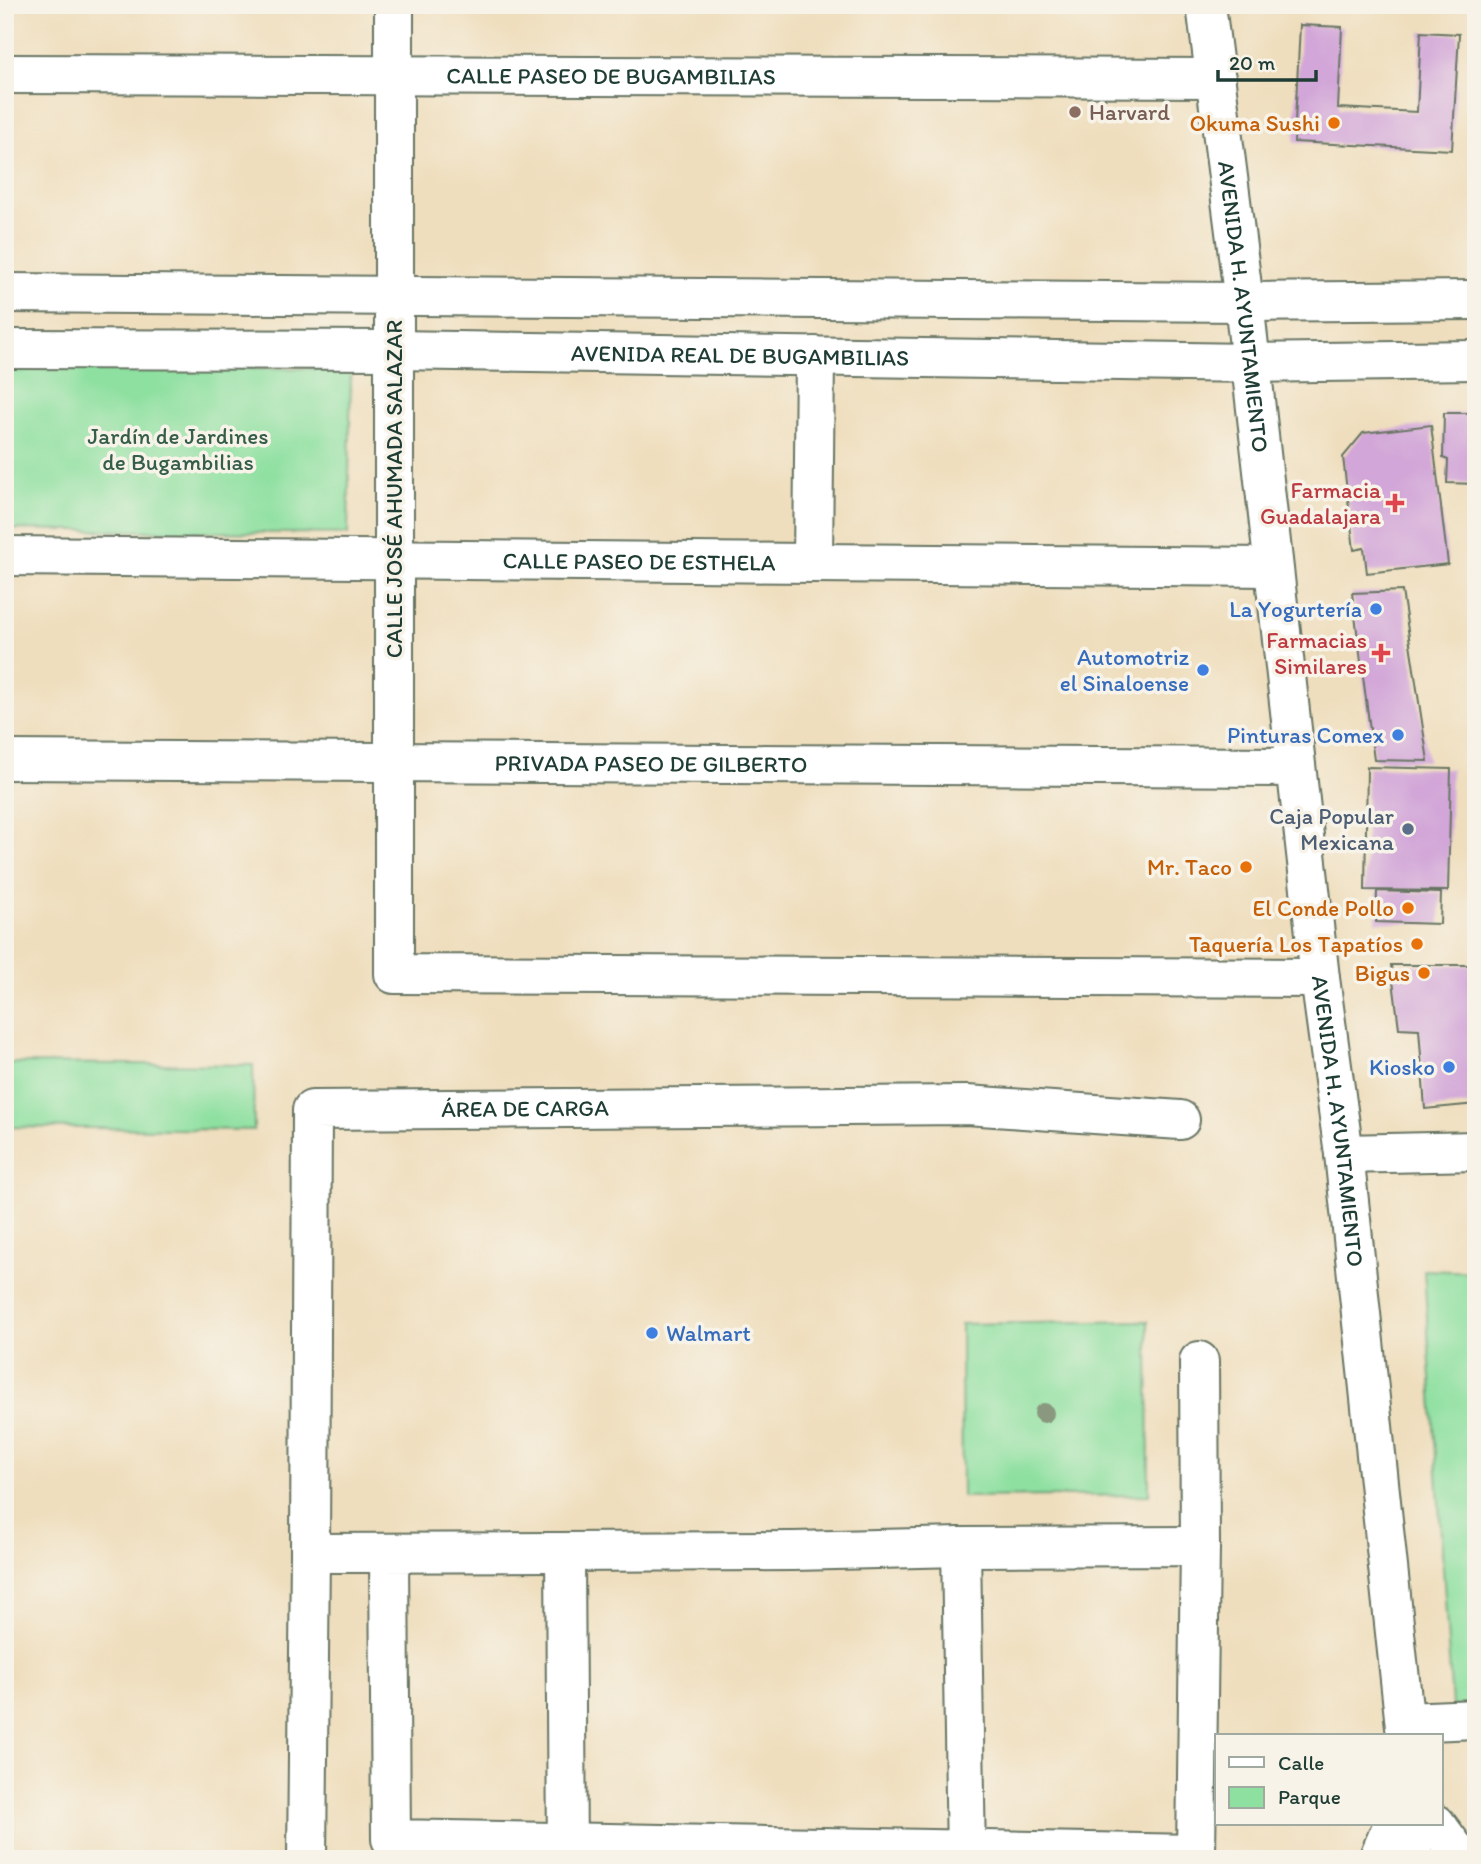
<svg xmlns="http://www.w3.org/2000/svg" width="1481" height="1864" viewBox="0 0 1481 1864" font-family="Itim,sans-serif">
  <rect width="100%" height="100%" fill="#f7f3e8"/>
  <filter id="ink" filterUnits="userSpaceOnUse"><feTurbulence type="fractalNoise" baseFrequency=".0143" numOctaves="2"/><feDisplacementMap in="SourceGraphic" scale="14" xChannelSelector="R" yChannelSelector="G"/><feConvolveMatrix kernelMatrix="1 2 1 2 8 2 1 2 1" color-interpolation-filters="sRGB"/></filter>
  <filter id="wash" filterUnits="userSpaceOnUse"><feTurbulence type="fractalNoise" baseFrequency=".00686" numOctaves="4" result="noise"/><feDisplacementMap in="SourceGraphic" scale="28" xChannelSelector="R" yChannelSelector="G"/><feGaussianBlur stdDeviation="1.57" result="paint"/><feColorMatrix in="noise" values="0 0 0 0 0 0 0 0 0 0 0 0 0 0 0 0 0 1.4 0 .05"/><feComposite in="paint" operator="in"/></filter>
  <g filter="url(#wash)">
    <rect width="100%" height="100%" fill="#efdebd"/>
    <!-- green -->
    <path fill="#8ee0a0" stroke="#568e6a" stroke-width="2" d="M5,365L351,369L348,534L5,529Z
      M5,1063L253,1065L254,1130L5,1127Z
      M1424,1270L1476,1272V1706L1452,1707Z
      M1148,1321L1149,1495L962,1497L961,1324Z"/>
    <g id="blocks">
      <!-- building -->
      <path fill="#d2a6d8" d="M1300,25L1342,27L1338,108L1417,112L1421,32L1459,34L1452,150L1294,142Z
        M1444,413H1476V484L1447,483L1448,460L1443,458Z
        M1431,425L1448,564L1367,573L1364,548L1354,550L1343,457L1363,433Z
        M1402,591L1428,761L1374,760L1352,593Z
        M1367,767L1451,769L1448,891L1365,890Z
        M1377,891L1441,893L1440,924L1376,922Z
        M1391,965H1476V1104L1425,1109L1419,1029L1399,1028Z"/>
    </g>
  </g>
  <g filter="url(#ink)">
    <use href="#blocks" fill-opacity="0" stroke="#687564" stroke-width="2"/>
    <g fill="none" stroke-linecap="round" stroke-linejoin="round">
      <defs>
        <g id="minor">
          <path d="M394,5V974L1320,978"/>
          <path id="s1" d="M1206,5L1244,302L1320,978L1344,1154L1406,1736"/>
          <path id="s2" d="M5,74L1216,78"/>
          <path d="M5,293L1244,302L1476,300"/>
          <path id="s3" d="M5,349L394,350L1250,363L1476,360"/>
          <path id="s4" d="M5,556L1273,567"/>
          <path d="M813,563L815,356"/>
          <path id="s5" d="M5,760L1295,767"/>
          <path d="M1344,1154L1476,1151"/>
          <path d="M1199,1361L1200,1546"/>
          <path d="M961,1547L966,1859"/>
          <path id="s6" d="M310,1553L312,1110L967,1105L1180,1120"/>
          <path d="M565,1553L567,1859"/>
          <path d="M1405,1722L1476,1719"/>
          <path d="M1412,1824L1413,1859"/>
          <path d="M1436,1824L1462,1859"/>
          <path d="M307,1859L310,1553L793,1551L961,1547L1200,1546L1196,1854L391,1839L389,1554"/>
          <path d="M1378,1859L1393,1824"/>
        </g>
      </defs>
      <!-- minor casing -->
      <use href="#minor" stroke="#687564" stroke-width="42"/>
      <!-- minor -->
      <use href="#minor" stroke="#fff" stroke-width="38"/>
    </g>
    <!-- trees -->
    <circle fill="#89987e" cx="1044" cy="1413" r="10"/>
  </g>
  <!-- markers -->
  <circle fill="#8d6e63" stroke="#f7f3e8" stroke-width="2.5" cx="1075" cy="112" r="7"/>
  <g fill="#e8710a" stroke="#f7f3e8" stroke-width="2.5">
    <circle cx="1334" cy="123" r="7"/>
    <circle cx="1246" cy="867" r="7"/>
    <circle cx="1408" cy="908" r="7"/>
    <circle cx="1417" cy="944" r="7"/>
    <circle cx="1424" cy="973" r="7"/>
  </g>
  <g fill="#e0444e" stroke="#f7f3e8" stroke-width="2.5">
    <path d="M1391.5 492.5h7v7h7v7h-7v7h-7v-7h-7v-7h7z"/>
    <path d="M1377.5 642.5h7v7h7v7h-7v7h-7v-7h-7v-7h7z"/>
  </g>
  <g fill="#3f7fe0" stroke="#f7f3e8" stroke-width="2.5">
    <circle cx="1376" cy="609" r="7"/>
    <circle cx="1203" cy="670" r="7"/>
    <circle cx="1398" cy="735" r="7"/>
    <circle cx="1449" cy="1067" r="7"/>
    <circle cx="652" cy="1333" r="7"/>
  </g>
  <circle fill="#5c6f8a" stroke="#f7f3e8" stroke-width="2.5" cx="1408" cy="829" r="7"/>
  <g text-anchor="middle" stroke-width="7" stroke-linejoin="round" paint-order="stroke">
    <!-- street labels -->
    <g font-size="23" fill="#1f3d34" stroke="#f7f3e8">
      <text dy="8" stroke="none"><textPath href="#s2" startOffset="606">CALLE PASEO DE BUGAMBILIAS</textPath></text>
      <text dy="8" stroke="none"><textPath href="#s1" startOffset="304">AVENIDA H. AYUNTAMIENTO</textPath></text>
      <text dy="8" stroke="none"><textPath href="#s3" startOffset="735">AVENIDA REAL DE BUGAMBILIAS</textPath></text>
      <text transform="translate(394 489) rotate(-90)" y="8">CALLE JOSÉ AHUMADA SALAZAR</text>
      <text dy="8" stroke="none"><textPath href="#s4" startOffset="634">CALLE PASEO DE ESTHELA</textPath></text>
      <text dy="8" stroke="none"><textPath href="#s5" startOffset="646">PRIVADA PASEO DE GILBERTO</textPath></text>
      <text dy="8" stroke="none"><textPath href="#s6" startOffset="656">ÁREA DE CARGA</textPath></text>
      <text dy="8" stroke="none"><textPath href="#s1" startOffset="1124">AVENIDA H. AYUNTAMIENTO</textPath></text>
    </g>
    <!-- education labels -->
    <g font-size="23" fill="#785e54" stroke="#f7f3e8" text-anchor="start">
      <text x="1089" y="120">Harvard</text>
    </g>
    <!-- food labels -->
    <g font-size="23" fill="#c56008" stroke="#f7f3e8" text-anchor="end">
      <text x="1320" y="131">Okuma Sushi</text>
      <text x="1232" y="875">Mr. Taco</text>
      <text x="1394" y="916">El Conde Pollo</text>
      <text x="1403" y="952">Taquería Los Tapatíos</text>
      <text x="1410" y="981">Bigus</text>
    </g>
    <!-- park labels -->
    <g font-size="23" fill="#355e4a" stroke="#f7f3e8">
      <text x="178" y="444">Jardín de Jardines<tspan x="178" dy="26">de Bugambilias</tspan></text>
    </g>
    <!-- health labels -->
    <g font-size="23" fill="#be3a42" stroke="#f7f3e8" text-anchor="end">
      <text x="1381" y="498">Farmacia<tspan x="1381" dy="26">Guadalajara</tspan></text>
      <text x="1367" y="648">Farmacias<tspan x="1367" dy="26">Similares</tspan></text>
    </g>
    <!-- shop labels -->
    <g font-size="23" fill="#366cbe" stroke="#f7f3e8" text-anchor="end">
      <text x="1362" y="617">La Yogurtería</text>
      <text x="1189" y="665">Automotriz<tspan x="1189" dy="26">el Sinaloense</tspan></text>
      <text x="1384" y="743">Pinturas Comex</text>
      <text x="1435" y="1075">Kiosko</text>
      <text x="666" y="1341" text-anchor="start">Walmart</text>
    </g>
    <!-- service labels -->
    <g font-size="23" fill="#4e5e75" stroke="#f7f3e8" text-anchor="end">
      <text x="1394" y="824">Caja Popular<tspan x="1394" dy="26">Mexicana</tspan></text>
    </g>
  </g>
  <!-- margin -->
  <rect width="1481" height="1864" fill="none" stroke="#f7f3e8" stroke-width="28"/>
  <!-- legend -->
  <rect x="1215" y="1734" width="228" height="91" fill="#f7f3e8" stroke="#a1aaa0" stroke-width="2"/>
  <rect x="1229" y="1757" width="35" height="10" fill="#ffffff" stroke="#a1aaa0" stroke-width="2"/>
  <text x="1278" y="1770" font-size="21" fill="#1f3d34">Calle</text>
  <rect x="1229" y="1787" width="35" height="21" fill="#8ee0a0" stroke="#a1aaa0" stroke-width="2"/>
  <text x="1278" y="1804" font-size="21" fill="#1f3d34">Parque</text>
  <!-- scale -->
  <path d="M1218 70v10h98v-10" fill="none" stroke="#1f3d34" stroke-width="3.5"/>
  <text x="1229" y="70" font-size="21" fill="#1f3d34" stroke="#f7f3e8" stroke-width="5" paint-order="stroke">20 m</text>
</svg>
